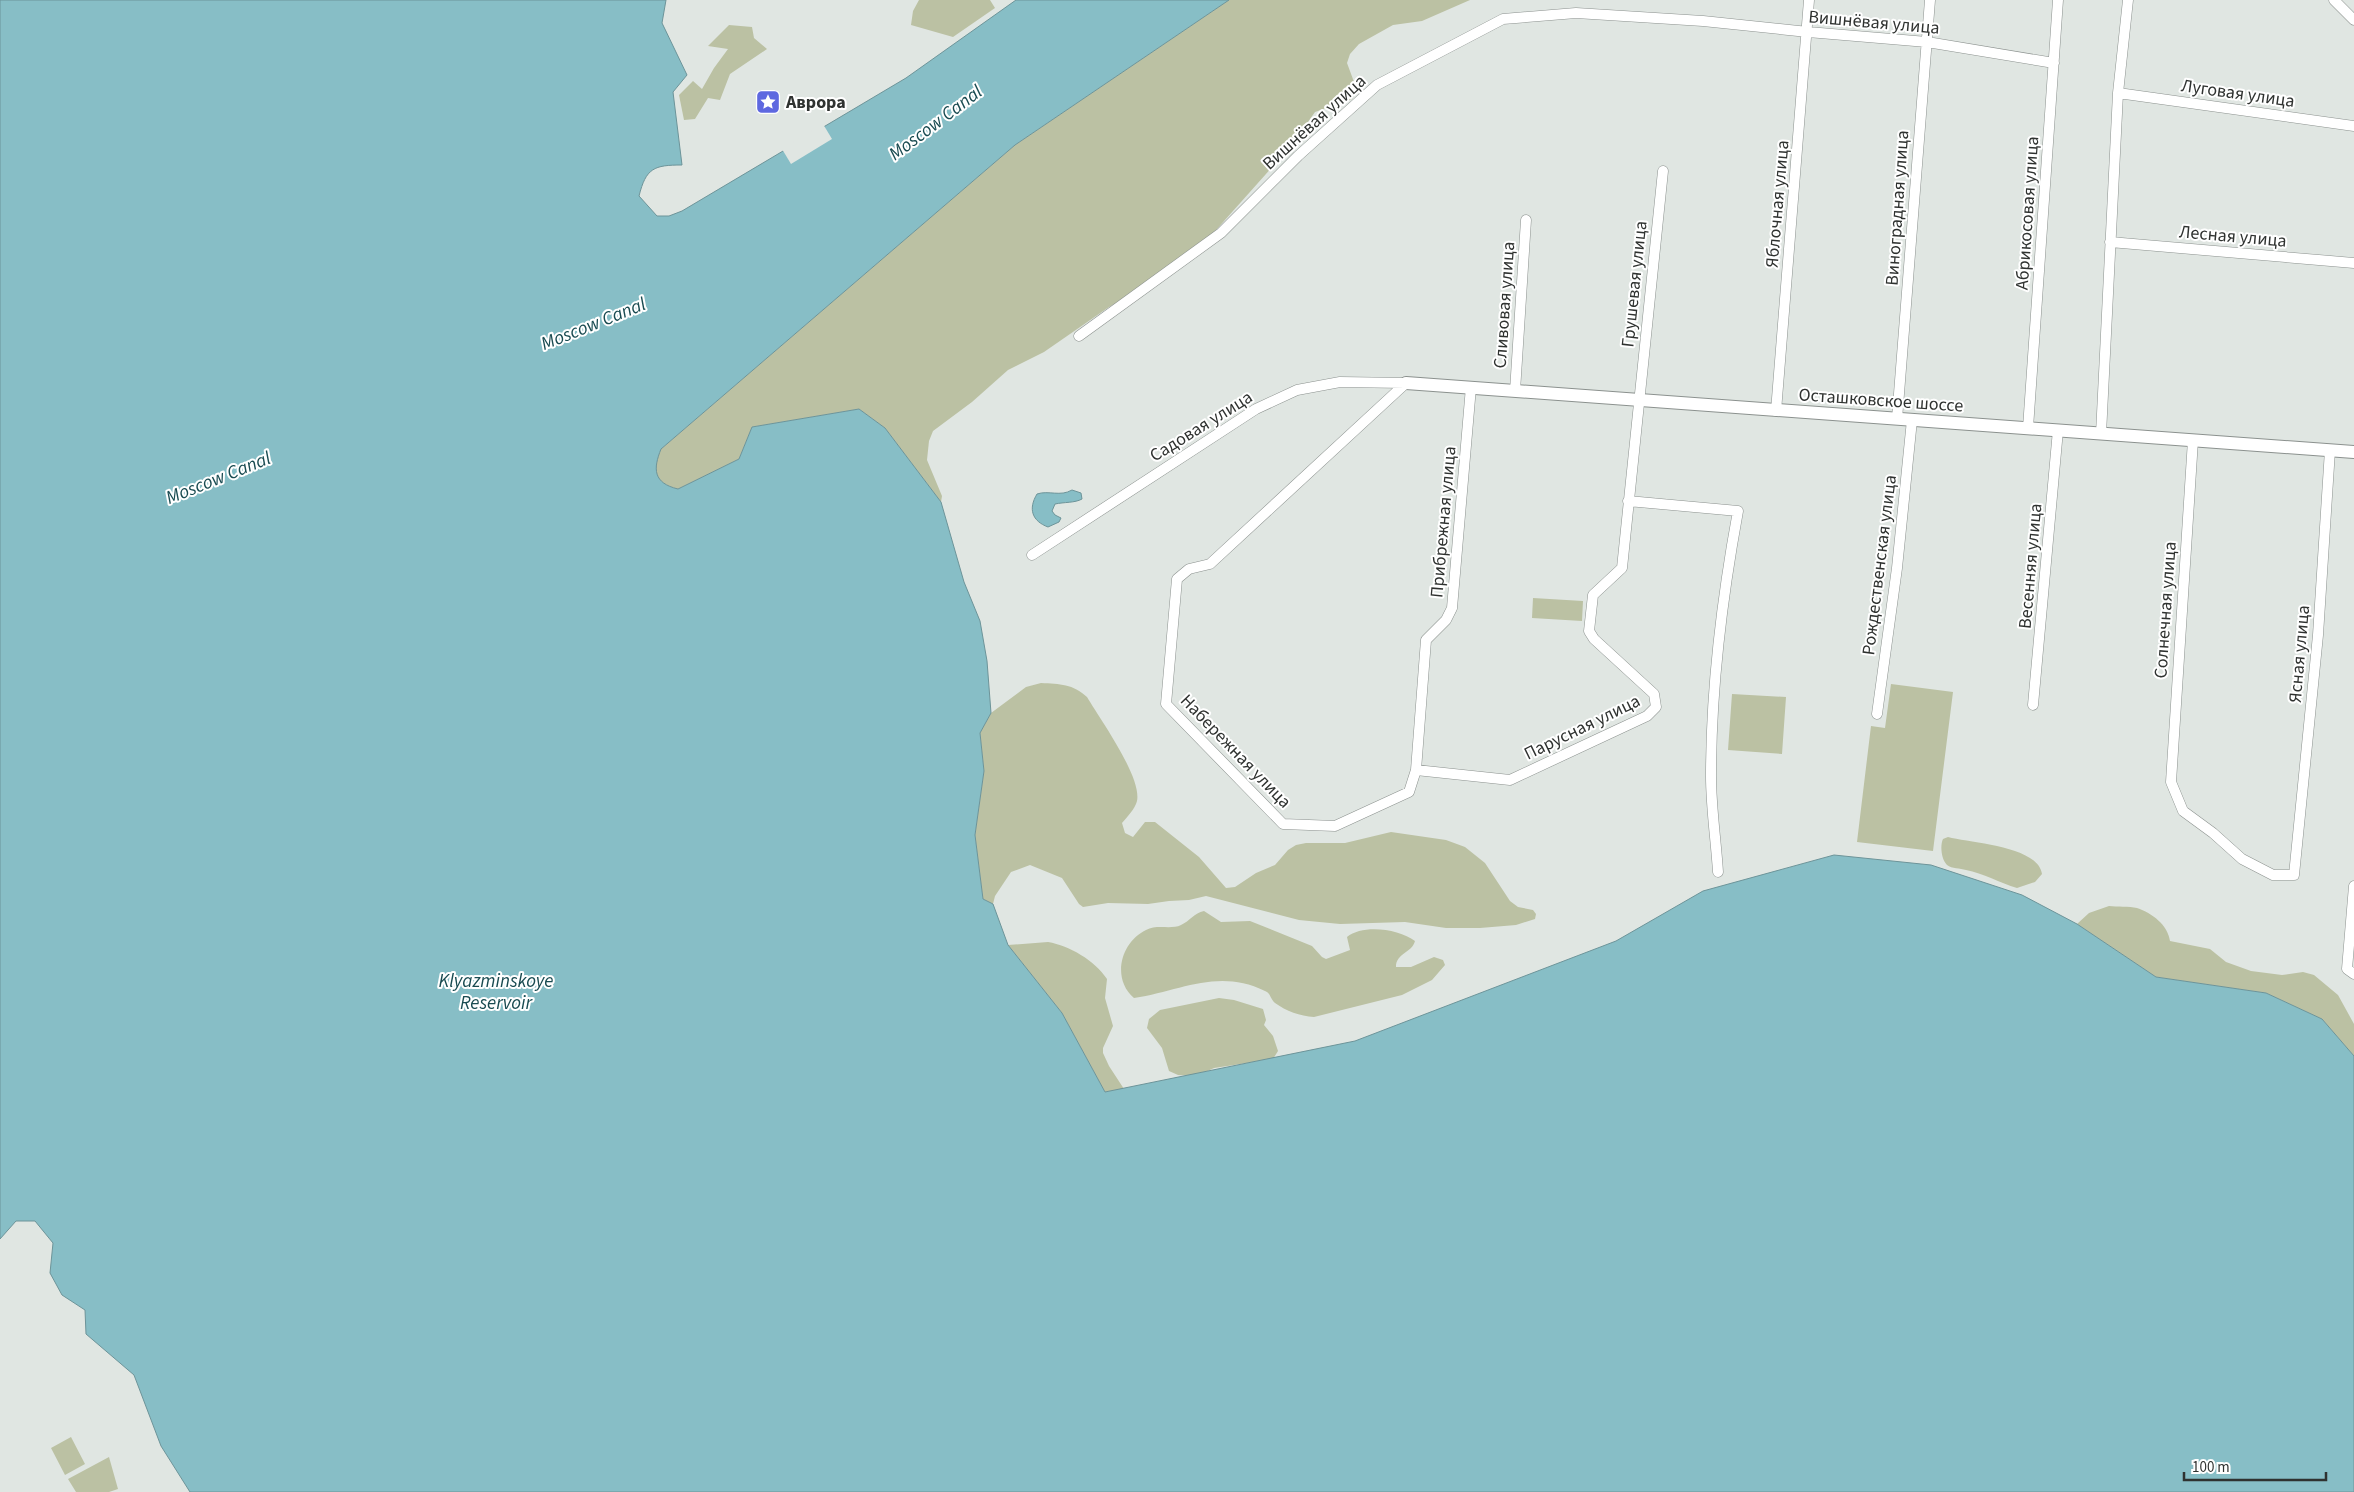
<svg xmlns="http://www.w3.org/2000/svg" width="2354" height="1492" viewBox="0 0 2354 1492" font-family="'Source Sans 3',sans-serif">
  <rect width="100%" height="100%" fill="#e0e6e2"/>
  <!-- green -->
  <path fill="#bbc1a3" d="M919,0H990L995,8L953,37L911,25L913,11Z
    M1229,0H1470L1422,21L1393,25L1359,44L1350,54L1347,63L1357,90L1352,99L1315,112L1282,159L1274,165L1208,239L1135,293L1109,307L1044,352L1008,370L972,402L933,431L929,441L927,460L942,496L941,502L885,428L859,409L752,427L739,459L678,489C653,483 652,469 661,449L1015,145Z
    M729,25L752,27L754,38L767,49L730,74L720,100L708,98L695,119L684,120L679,95L693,81L702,89L714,68L728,49L708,46Z
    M1533,598L1583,601L1582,621L1532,618Z
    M1041,683C1060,684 1073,684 1087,697C1100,719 1142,777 1137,801C1135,809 1127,817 1122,823L1125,833L1133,837L1145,822H1155L1199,857L1226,888L1235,887L1256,873L1275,865L1288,850L1296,845L1306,843H1345L1391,832L1446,840L1465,847L1485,863L1510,901L1518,907L1533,910L1536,914L1535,919L1516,925L1480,928H1446L1405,922L1340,924L1299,920L1206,896L1189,900L1169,901L1148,904L1108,903L1083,907L1079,904L1062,878L1030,865L1011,872L995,896L993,904L983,899L975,835L984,771L980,733L991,713L1026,687Z
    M1891,684L1953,692L1933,851L1857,842L1871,726L1885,728Z
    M1732,694L1786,697L1782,754L1728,750Z
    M1948,837C1971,843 2038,846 2042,874L2035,882L2017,888C2000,883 1983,873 1966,870C1960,868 1952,869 1947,865C1941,859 1940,845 1943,839Z
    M2109,906C2117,907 2129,906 2137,908C2152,913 2168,925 2170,941L2210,949L2226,962L2251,971L2282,975L2303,972L2314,975L2338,995L2354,1024V1056L2322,1019L2266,993L2156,977L2077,924L2089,913Z
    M1204,911L1221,922L1250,921L1312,946L1322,957L1326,959L1350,950L1347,937C1363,924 1399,929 1415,941C1412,953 1396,953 1396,967H1411L1434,957L1443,960L1445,965L1432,980L1402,995L1314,1017C1300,1016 1286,1011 1275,1003C1270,999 1271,993 1265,991C1218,968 1181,991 1134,998C1111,978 1121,942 1146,930C1157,924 1171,930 1181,925C1190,921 1194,913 1204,911Z
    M1048,942C1070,946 1094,960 1107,979L1105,998L1113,1026L1103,1048V1053L1109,1066L1124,1089L1105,1092L1062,1013L1008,945Z
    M1219,998L1234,1000L1263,1009L1266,1020L1264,1025L1273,1036L1278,1051L1273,1059L1214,1068L1197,1076L1178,1075L1169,1071L1162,1048L1147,1028L1149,1019L1160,1010Z
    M71,1437L85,1464L65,1475L51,1448Z
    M109,1457L118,1489L109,1492H76L68,1479Z"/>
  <!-- water -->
  <path fill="#87bec6" stroke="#6d9499" d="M0,0H666L662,23L687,75L673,92L682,165C654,165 646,168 639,196L657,216H669L682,211L906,78L1016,0H1229L1015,145L661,449C653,469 653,483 678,489L739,459L752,427L859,409L885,428L941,502L964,582L980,621L987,661L991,713L980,733L984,771L975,835L983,899L993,904L1008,945L1062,1013L1105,1092L1355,1041L1616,941L1703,891L1834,855L1931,865L2022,895L2077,924L2156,977L2266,993L2322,1019L2354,1056V1492H190L161,1446L134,1375L86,1334L85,1310L62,1295L50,1273L53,1243L35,1221H16L0,1239Z
    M1072,490L1081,493L1082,499C1075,503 1064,502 1055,504L1052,511L1055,515L1061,518L1059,522L1048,527C1032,521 1028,509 1037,494C1049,490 1060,497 1072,490Z"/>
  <!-- pier -->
  <path fill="#e0e6e2" d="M823,124L832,139L791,164L782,149Z"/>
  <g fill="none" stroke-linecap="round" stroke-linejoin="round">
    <defs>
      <path id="minor" d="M2334,0L2354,20
        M2118,93L2354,126
        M2110,242L2354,263
        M1079,336L1221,233L1298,156L1377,85L1503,19L1576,13L1703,21L1808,32L1927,42L2054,63
        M1406,383L1210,564L1189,569L1177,579L1166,704L1283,824L1335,826L1409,792L1416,770L1426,640L1446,620L1452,608L1471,387
        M1515,391L1526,220
        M1776,411L1809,0
        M1897,419L1930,0
        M2028,428L2058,0
        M2101,434L2118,93L2128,0
        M2193,440L2171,782L2183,811L2213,833L2242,859L2273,875H2294L2318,635L2330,450
        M1628,501L1738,511C1722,598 1711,687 1711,776C1711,808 1716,840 1718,872
        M1032,555L1256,409L1297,390L1340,382L1406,383
        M2033,705L2058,430
        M1877,714L1897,568L1912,420
        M1416,770L1510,780L1647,716L1656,707L1654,694L1594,639L1589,631L1593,595L1622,568L1663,171
        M2354,886L2347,969L2354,974"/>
      <path id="tertiary" d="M1406,383L2354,452"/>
    </defs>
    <!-- minor casing -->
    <use href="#minor" stroke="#8b918e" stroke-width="11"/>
    <!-- tertiary casing -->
    <use href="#tertiary" stroke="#8b918e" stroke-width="14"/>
    <!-- minor -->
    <use href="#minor" stroke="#fff" stroke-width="10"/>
    <!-- tertiary -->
    <use href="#tertiary" stroke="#fff" stroke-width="12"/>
  </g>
  <!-- icons -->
  <defs>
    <symbol id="sight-square" viewBox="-11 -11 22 22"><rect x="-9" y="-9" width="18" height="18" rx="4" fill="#5e68e0" stroke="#fff"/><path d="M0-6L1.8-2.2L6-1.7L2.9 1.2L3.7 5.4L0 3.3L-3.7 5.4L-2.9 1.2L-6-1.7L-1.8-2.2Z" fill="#fff"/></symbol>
  </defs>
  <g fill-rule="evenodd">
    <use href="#sight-square" x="754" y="88" width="28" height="28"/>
  </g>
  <g text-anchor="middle" stroke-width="4" stroke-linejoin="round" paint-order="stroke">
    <!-- street labels -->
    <g font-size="18" fill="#2f3230" stroke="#fff">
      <text transform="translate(1874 22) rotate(5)" y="6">Вишнёвая улица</text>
      <text transform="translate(2238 93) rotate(8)" y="6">Луговая улица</text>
      <text transform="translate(1314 122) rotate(-42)" y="6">Вишнёвая улица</text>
      <text transform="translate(1777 204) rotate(-85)" y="6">Яблочная улица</text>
      <text transform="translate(1897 208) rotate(-86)" y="6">Виноградная улица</text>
      <text transform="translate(2027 213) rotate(-86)" y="6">Абрикосовая улица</text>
      <text transform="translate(2233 236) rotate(5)" y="6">Лесная улица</text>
      <text transform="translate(1634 284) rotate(-84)" y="6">Грушевая улица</text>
      <text transform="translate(1504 305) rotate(-86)" y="6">Сливовая улица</text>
      <text transform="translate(1881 400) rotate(4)" y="6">Осташковское шоссе</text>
      <text transform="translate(1201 426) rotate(-32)" y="6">Садовая улица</text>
      <text transform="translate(1443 522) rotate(-85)" y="6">Прибрежная улица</text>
      <text transform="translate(1879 565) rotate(-83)" y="6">Рождественская улица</text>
      <text transform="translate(2030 566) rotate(-85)" y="6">Весенняя улица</text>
      <text transform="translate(2165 610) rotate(-86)" y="6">Солнечная улица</text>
      <text transform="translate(2299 654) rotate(-85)" y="6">Ясная улица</text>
      <text transform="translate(1582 727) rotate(-26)" y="6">Парусная улица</text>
      <text transform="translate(1236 751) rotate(46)" y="6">Набережная улица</text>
    </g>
    <!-- poi labels -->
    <g font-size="18" font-weight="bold" fill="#2f3230" stroke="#fff" text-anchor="start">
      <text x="786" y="108">Аврора</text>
    </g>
    <!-- water labels -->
    <g font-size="19" font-style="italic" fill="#194b51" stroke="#fff">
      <text transform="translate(935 122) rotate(-37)" y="7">Moscow Canal</text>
      <text transform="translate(593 323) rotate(-22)" y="7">Moscow Canal</text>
      <text transform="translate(218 477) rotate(-22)" y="7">Moscow Canal</text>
      <text x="496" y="987">Klyazminskoye<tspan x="496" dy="22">Reservoir</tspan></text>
    </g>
  </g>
  <!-- scale -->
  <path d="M2184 1472v8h142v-8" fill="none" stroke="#2f3230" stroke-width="2.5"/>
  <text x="2192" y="1472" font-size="15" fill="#2f3230" stroke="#ffffff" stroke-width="4" paint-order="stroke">100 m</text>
</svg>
